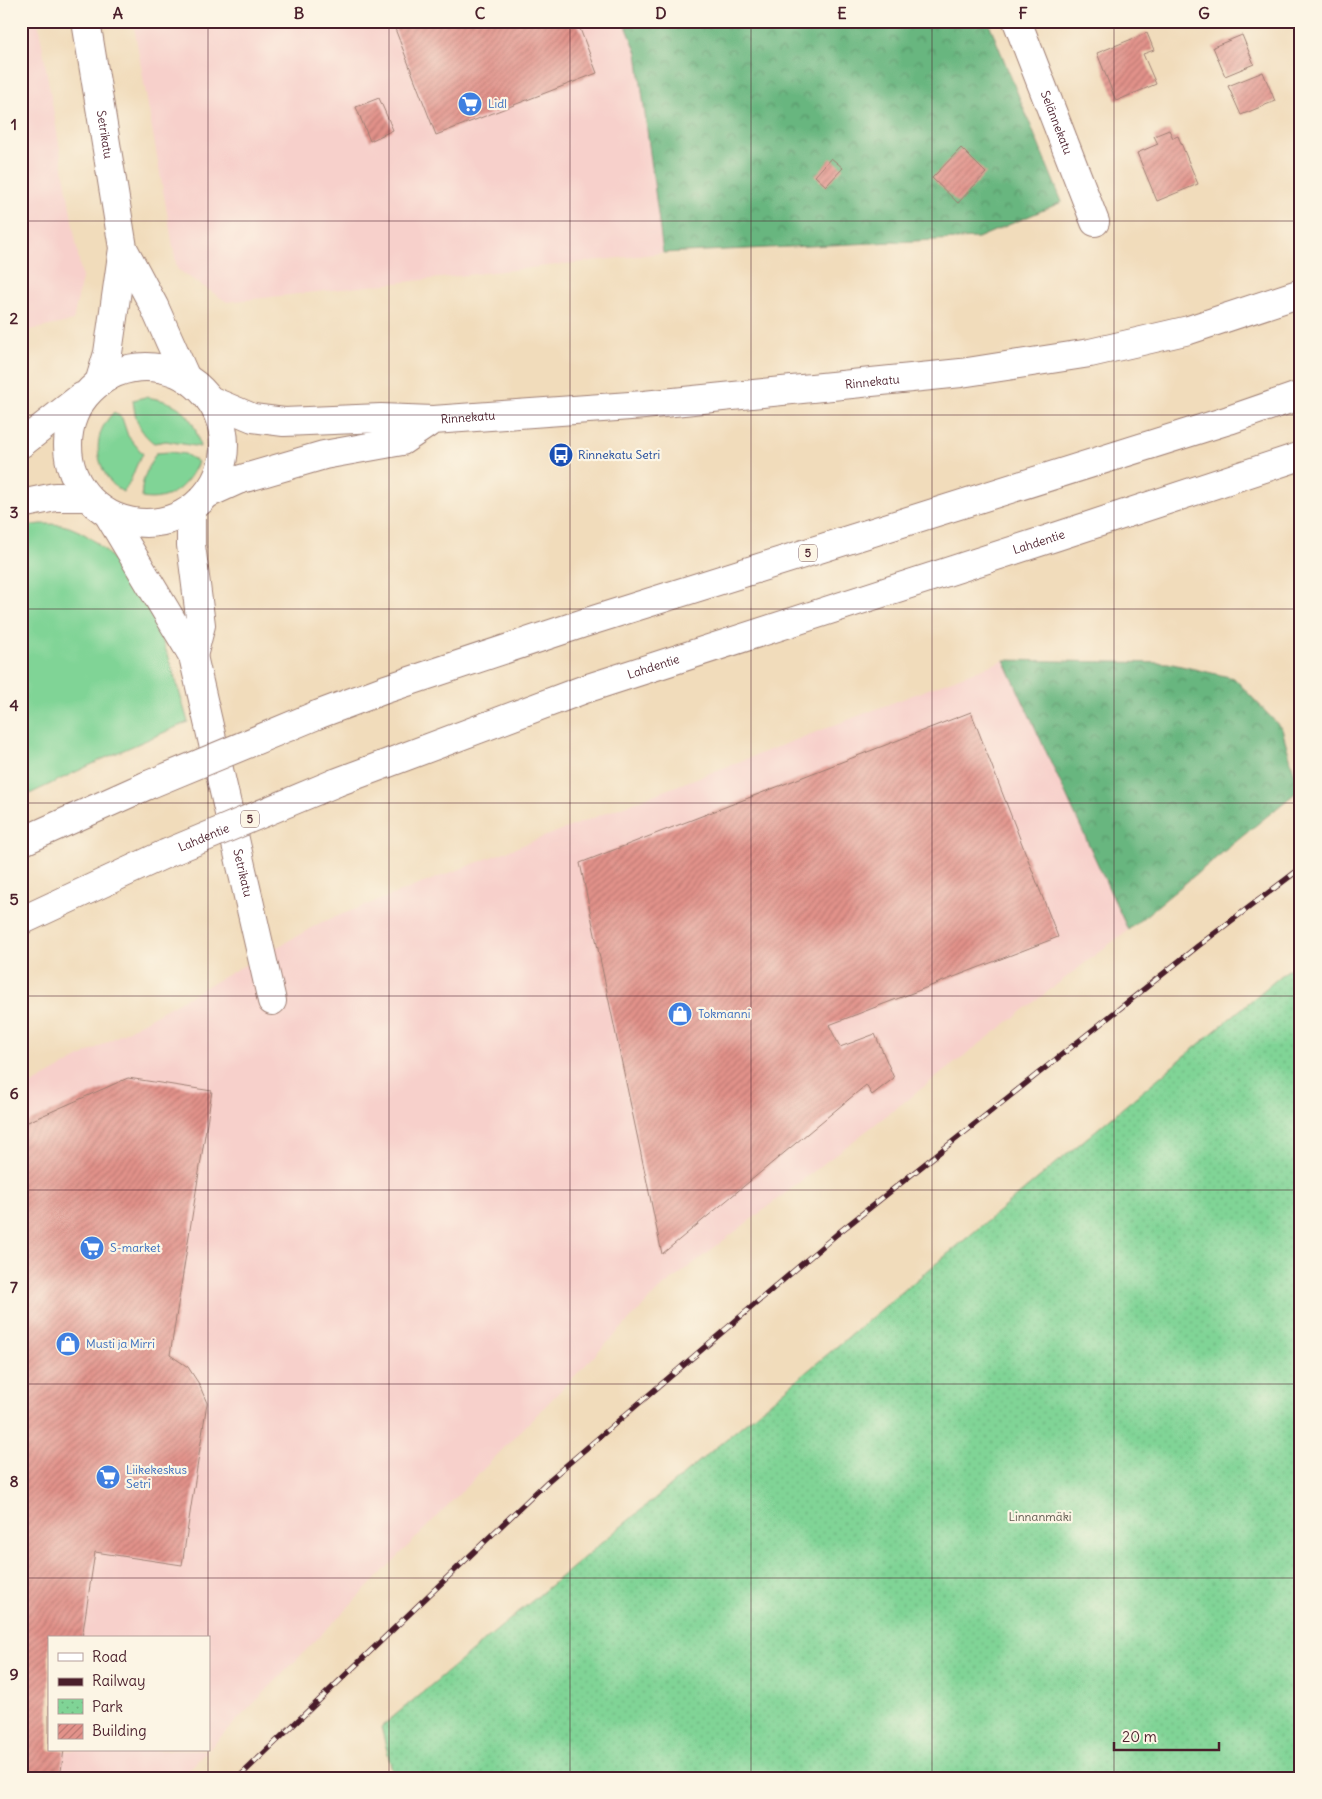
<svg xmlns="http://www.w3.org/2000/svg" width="1322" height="1799" viewBox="0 0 1322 1799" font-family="Delius,sans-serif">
  <defs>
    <pattern id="forest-crowns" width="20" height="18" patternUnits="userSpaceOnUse" patternTransform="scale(1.25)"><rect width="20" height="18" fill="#68b67f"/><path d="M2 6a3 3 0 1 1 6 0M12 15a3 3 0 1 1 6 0" fill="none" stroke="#589368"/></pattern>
    <pattern id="park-dots" width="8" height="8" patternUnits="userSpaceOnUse" patternTransform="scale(1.25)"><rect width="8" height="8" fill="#80d496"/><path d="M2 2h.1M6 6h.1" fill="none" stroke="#70b681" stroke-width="1.8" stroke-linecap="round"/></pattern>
    <pattern id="building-hatch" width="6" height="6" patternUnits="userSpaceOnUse" patternTransform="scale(1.25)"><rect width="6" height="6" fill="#e2928a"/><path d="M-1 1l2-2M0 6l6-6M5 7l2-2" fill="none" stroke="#b97771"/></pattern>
  </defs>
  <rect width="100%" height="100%" fill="#fcf5e5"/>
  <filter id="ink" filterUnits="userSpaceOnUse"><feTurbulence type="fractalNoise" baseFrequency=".02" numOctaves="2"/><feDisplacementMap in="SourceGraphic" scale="10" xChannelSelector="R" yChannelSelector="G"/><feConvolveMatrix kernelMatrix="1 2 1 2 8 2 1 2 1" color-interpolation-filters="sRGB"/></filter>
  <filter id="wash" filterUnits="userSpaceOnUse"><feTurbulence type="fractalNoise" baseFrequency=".0096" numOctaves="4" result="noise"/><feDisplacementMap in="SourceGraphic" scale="20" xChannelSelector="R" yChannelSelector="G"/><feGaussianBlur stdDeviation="1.12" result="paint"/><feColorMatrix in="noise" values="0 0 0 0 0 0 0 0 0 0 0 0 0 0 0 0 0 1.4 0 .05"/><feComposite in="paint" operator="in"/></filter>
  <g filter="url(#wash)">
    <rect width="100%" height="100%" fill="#f1dcbb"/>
    <!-- built -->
    <path fill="#f7d0cb" d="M21,21H38L82,278L73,321L21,332Z
      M133,21H624L637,53L663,253L227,302L177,269Z
      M1004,660L1128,930L659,1290L209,1749V1638H49V1750H208L181,1778H21V1090L322,922Z"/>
    <!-- grass -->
    <path fill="#80d496" stroke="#657a60" d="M145,397C178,401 194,413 200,447L166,441L154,443C139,432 135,419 133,400Z
      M114,412L122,418L128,436L143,454C133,468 134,479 123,492C101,480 91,447 104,425C107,420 110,416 114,412Z
      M170,452L185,454L198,462C188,485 170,503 142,498C140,481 148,468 156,453Z
      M40,524C52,524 64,524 74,529C92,536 106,551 118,565C159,615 171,663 188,722L105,758L21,798V527Z"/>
    <!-- forest -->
    <path fill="url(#forest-crowns)" stroke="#596a55" d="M624,21H988L1062,202L978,238L663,253L637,53Z
      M1004,660L1168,663L1234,678L1282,729L1299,790L1128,930Z"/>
    <!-- park -->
    <path fill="url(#park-dots)" stroke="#657a60" d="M1301,959V1778H394L381,1727Z"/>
    <g id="blocks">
      <!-- building -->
      <path fill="url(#building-hatch)" d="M392,21H577L597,73L436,135Z
        M1147,33L1154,50L1143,54L1156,84L1116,101L1097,53Z
        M1242,35L1254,64L1225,76L1213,47Z
        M1263,72L1275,101L1241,115L1228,86Z
        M379,98L393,130L370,141L356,107Z
        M1169,130L1173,138L1178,136L1198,184L1157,201L1137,153L1158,144L1154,136Z
        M961,148L986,173L958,203L932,178Z
        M831,158L843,168L826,186L815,176Z
        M971,712L1058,937L829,1025L840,1047L875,1034L894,1078L872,1095L866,1085L662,1254L580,863Z
        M128,1078L212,1091L170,1355L188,1367L199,1384L207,1403L182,1565L95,1552L82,1638H49V1750H64L60,1778H21V1125Z"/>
    </g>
  </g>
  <g filter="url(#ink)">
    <use href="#blocks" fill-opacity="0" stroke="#9e7e73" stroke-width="1"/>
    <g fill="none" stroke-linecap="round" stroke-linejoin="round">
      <defs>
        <g id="street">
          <path id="s1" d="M86,21L123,248L108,353L99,383"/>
          <path id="s2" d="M1017,21L1095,222"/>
          <path d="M123,248L154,306L186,378"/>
          <path d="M191,509V545L201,625L193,656"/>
          <path id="s3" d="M108,514L193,656L272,1001"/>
        </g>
        <g id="secondary">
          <circle cx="146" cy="445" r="78"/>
          <path id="s4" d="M210,400L253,418L284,422L381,418L433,420L644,405L961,373L1090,353L1189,330L1301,293"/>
          <path d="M21,444L81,397"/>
          <path d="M207,494L238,480L324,455L402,441L433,420"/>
          <path d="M21,504L55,497H87"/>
        </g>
        <g id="highway">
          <path d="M317,715L386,689L584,623L1229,420L1301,395"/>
          <path id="s5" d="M335,783L585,689L1058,536L1301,456"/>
          <path d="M21,842L148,785"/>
          <path d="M21,921L165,854"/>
        </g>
      </defs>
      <!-- street casing -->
      <use href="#street" stroke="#9e7e73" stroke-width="30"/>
      <!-- secondary casing -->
      <use href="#secondary" stroke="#9e7e73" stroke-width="30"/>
      <!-- highway casing -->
      <use href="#highway" stroke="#9e7e73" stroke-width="30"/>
      <!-- street -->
      <use href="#street" stroke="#fff" stroke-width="28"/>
      <!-- secondary -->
      <use href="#secondary" stroke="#fff" stroke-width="28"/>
      <!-- highway -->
      <use href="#highway" stroke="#fff" stroke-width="28"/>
      <defs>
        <path id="rail" d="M238,1778L548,1481L837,1234L1198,946L1301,868"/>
      </defs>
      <!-- rail casing -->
      <use href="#rail" stroke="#4a1f2b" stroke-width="5.5"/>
      <!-- rail -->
      <use href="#rail" stroke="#fcf5e5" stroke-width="4" stroke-dasharray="11" stroke-linecap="butt"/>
      <defs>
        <g id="highway-bridge">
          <path d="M148,785L317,715"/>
          <path id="s6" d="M165,854L335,783"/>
        </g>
      </defs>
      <!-- highway-bridge casing -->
      <use href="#highway-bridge" stroke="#9e7e73" stroke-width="30" stroke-linecap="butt"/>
      <!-- highway-bridge -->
      <use href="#highway-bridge" stroke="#fff" stroke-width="28"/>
    </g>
  </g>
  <!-- grid -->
  <path fill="none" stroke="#4a1f2b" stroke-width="1" stroke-opacity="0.55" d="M208,21V1638M389,21V1778M570,21V1778M751,21V1778M932,21V1778M1114,21V1778M21,221H1301M21,415H1301M21,609H1301M21,803H1301M21,996H1301M21,1190H1301M21,1384H1301M21,1578H1301M208,1750V1778"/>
  <!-- icons -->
  <defs>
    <symbol id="supermarket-disc" viewBox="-11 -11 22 22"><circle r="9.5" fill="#3f7fe0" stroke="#fcf5e5"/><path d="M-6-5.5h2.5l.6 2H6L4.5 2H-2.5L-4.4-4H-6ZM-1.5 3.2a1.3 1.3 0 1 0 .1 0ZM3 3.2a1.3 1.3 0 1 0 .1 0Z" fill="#fff"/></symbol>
    <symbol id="bus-disc" viewBox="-11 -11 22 22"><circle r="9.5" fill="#1a4fb4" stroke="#fcf5e5"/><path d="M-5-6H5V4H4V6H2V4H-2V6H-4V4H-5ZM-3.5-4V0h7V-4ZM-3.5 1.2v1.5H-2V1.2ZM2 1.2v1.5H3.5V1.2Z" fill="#fff"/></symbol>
    <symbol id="shop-disc" viewBox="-11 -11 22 22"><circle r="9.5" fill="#3f7fe0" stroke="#fcf5e5"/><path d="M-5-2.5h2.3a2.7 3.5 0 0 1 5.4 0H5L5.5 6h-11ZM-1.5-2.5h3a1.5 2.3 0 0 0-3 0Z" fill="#fff"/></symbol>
  </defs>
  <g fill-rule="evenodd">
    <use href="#supermarket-disc" x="456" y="90" width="28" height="28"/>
    <use href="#bus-disc" x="547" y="441" width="28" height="28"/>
    <use href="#shop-disc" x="666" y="1000" width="28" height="28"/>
    <use href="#supermarket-disc" x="78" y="1234" width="28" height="28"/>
    <use href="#shop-disc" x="54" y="1330" width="28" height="28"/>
    <use href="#supermarket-disc" x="94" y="1463" width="28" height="28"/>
  </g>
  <g text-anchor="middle" stroke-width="4.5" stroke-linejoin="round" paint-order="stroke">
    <!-- shield labels -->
    <g fill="#fcf5e5" stroke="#7f5f63" stroke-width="1">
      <rect x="799" y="544.5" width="18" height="17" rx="4"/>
      <rect x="241" y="810.5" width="18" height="17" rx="4"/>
    </g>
    <g font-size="11" font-weight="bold" fill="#4a1f2b">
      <text x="808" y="557">5</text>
      <text x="250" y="823">5</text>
    </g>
    <!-- shop labels -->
    <g font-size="12" fill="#366cbe" stroke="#fcf5e5" text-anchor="start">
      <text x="488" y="108">Lidl</text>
      <text x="698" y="1018">Tokmanni</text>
      <text x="110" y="1252">S-market</text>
      <text x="86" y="1348">Musti ja Mirri</text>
      <text x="126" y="1474">Liikekeskus<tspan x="126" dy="14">Setri</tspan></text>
    </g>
    <!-- street labels -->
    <g font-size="12" fill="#4a1f2b" stroke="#fcf5e5">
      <text dy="4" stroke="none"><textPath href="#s2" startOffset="109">Selännekatu</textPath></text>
      <text dy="4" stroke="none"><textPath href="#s1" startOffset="115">Setrikatu</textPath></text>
      <text dy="4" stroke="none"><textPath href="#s4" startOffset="668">Rinnekatu</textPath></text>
      <text dy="4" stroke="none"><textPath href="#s4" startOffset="262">Rinnekatu</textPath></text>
      <text dy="4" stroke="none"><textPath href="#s5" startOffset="744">Lahdentie</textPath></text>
      <text dy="4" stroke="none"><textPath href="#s5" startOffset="339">Lahdentie</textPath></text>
      <text dy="4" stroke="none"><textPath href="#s6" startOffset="42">Lahdentie</textPath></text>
      <text dy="4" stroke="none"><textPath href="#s3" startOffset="388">Setrikatu</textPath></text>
    </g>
    <!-- transit labels -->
    <g font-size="12" fill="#164399" stroke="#fcf5e5" text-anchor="start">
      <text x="578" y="459">Rinnekatu Setri</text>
    </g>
    <!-- park labels -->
    <g font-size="12" fill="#5a554b" stroke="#fcf5e5">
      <text x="1040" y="1521">Linnanmäki</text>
    </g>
  </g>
  <!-- margin -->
  <rect width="1322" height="1799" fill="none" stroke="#fcf5e5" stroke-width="55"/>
  <!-- legend -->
  <rect x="48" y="1636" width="162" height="115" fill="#fcf5e5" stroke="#b59f9b"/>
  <rect x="58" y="1653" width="25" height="8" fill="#ffffff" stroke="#b59f9b"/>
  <text x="92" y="1662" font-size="15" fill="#4a1f2b">Road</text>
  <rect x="58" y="1678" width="25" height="8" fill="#4a1f2b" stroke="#b59f9b"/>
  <text x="92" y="1686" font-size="15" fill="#4a1f2b">Railway</text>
  <rect x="58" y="1699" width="25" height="15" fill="url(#park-dots)" stroke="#b59f9b"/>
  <text x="92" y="1712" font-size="15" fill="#4a1f2b">Park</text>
  <rect x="58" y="1724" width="25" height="15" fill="url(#building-hatch)" stroke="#b59f9b"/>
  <text x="92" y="1736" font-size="15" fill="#4a1f2b">Building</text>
  <!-- scale -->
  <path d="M1114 1742v8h105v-8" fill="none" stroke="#4a1f2b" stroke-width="2.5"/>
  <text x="1122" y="1742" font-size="15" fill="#4a1f2b" stroke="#fcf5e5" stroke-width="4" paint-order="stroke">20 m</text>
  <rect x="28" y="28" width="1266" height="1744" fill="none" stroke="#4a1f2b" stroke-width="2"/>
  <g font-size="16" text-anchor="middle" font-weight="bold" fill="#4a1f2b">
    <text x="118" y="19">A</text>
    <text x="299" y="19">B</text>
    <text x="480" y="19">C</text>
    <text x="661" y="19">D</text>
    <text x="842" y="19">E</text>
    <text x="1023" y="19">F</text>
    <text x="1204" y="19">G</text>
    <text x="14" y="130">1</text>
    <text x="14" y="324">2</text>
    <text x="14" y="518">3</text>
    <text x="14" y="711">4</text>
    <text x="14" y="905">5</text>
    <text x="14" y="1099">6</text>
    <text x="14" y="1293">7</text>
    <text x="14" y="1487">8</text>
    <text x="14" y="1680">9</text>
  </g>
</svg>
